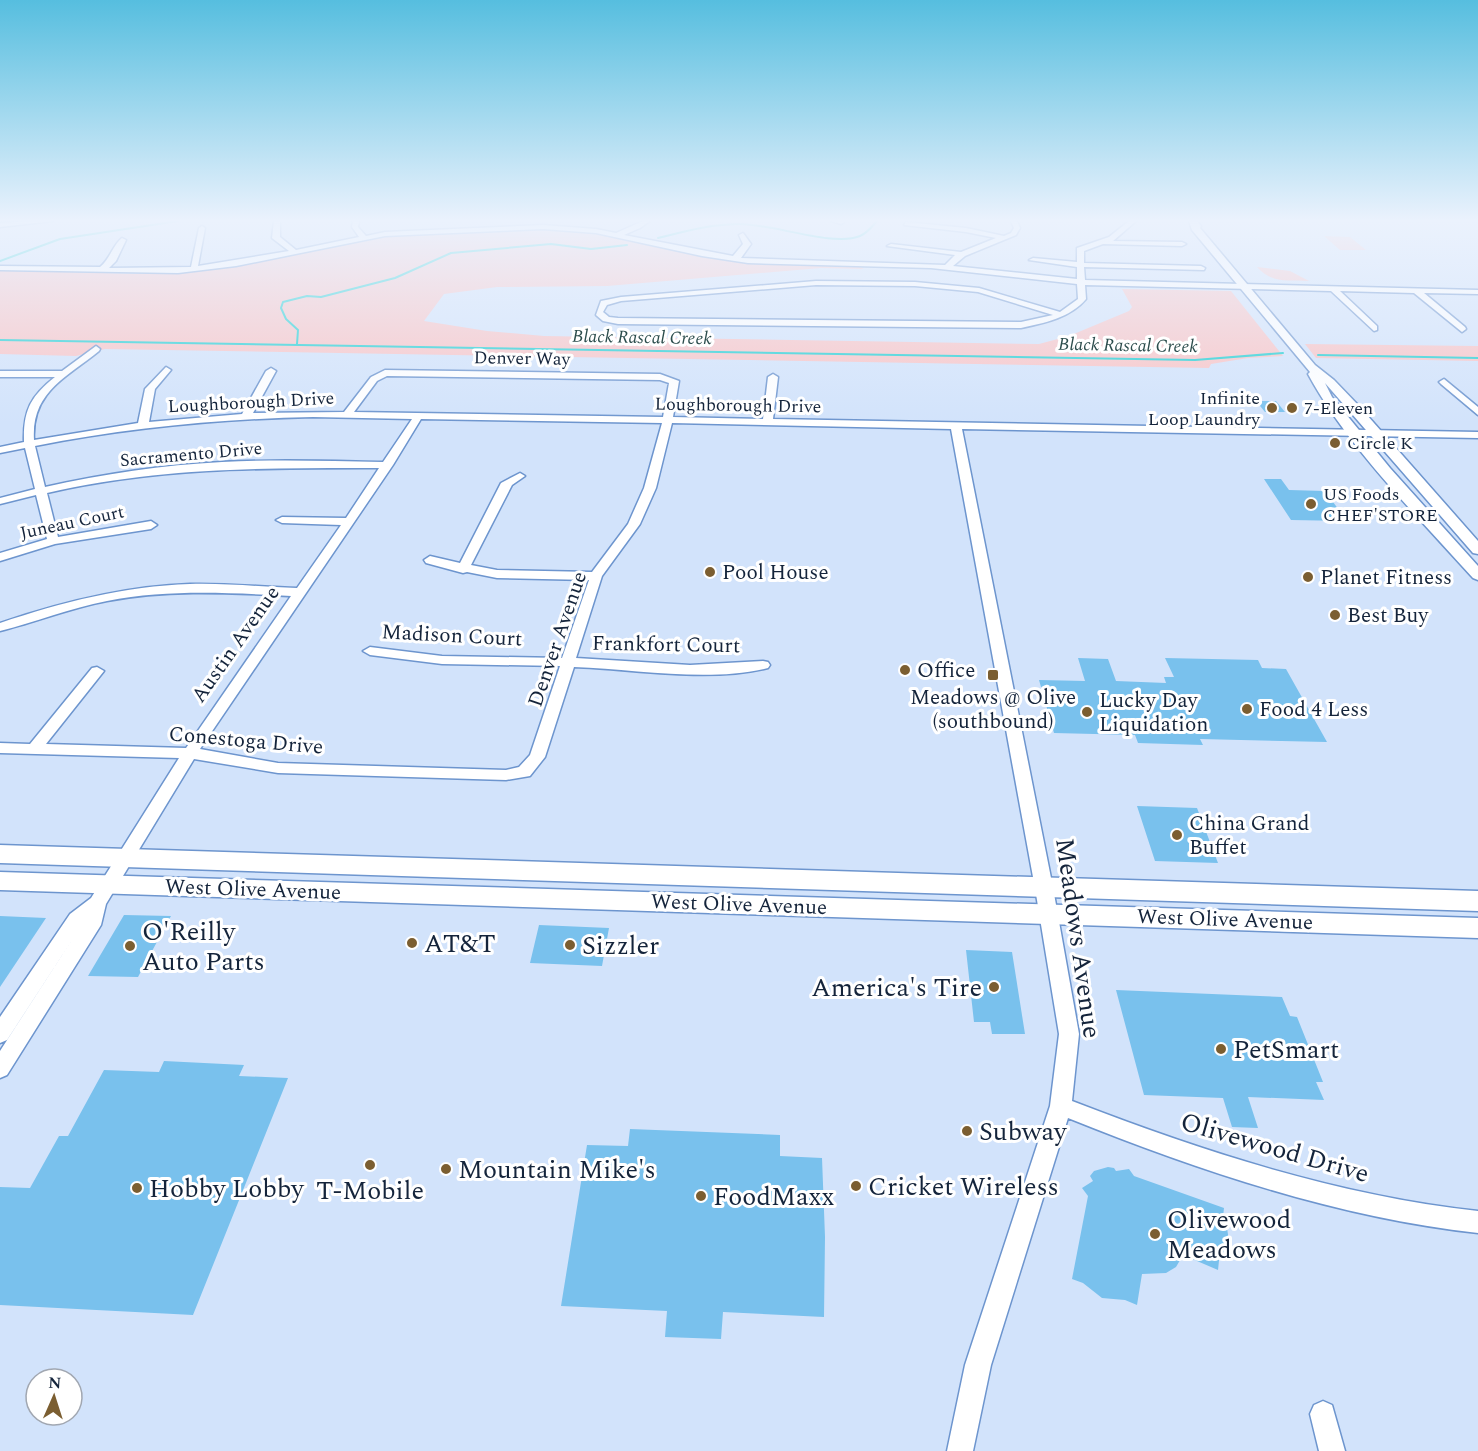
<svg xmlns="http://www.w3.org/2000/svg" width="1478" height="1451" viewBox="0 0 1478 1451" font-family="Spectral,serif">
  <rect width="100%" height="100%" fill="#d2e3fb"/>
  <!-- green -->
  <path fill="#fac3c4" d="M537,229L595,233L737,262L857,266L864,269L821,268L607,286L497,287L444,294L424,321L487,331L544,336L1039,344L1069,336L1129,311L1132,307L1122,289L1231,291L1283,356L1248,358L1211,364L1209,368L105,349L76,356L0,354V270L137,274L185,272L239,265L386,235Z
    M1324,236L1350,237L1366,250H1340Z
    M1257,267L1290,271L1309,281C1287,280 1273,284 1257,267Z
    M1305,344L1478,346V361L1316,358Z"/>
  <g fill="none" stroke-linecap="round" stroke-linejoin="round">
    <!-- stream -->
    <path stroke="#1bced1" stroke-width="2" d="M658,238C686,231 711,224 740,224C773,224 833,247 860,236C867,233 872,227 877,221
      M0,261L60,239L178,221
      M0,340L1195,360L1283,353
      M297,344L298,330L286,319L281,308L283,302L307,296L321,297L395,278L451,253L551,244L591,249L627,245
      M1318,355L1478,358"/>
  </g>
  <!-- building -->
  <path fill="#79c1ed" d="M1256,401H1276L1285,412H1265Z
    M1264,479H1281L1289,490L1325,491L1347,521L1291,520Z
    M1078,658L1108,659L1116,681L1166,683L1164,677H1174L1165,658L1258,660L1262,668L1286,669L1327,742L1200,739L1203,745L1138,743L1135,735L1054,733L1039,680L1085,681Z
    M1137,806L1197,808L1218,863L1155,861Z
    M124,915L171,916L138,977L88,976Z
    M0,916L46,918L0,987Z
    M539,925L609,928L602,966L530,963Z
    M966,950L1012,952L1025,1034H992L990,1022H974Z
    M1116,990L1282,997L1290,1016L1297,1017L1323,1082H1316L1324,1100L1248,1097L1258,1128L1232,1127L1223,1098L1144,1095Z
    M164,1061L244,1065L239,1076L288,1078L193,1315L0,1305V1187L30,1188L59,1136H68L104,1070L159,1072Z
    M630,1129L780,1135V1156L822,1158L825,1237L824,1317L723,1312L721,1339L665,1337L667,1311L561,1306L587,1145L628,1146Z
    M1108,1167L1114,1168L1116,1171L1129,1169L1134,1176L1224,1208L1222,1226L1227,1228L1229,1241L1224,1252L1220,1251L1218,1270L1183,1255L1176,1267L1166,1273L1142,1274L1137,1305L1125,1300L1102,1298L1083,1283L1072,1279L1088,1196L1082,1188L1093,1181L1090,1176L1094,1171Z"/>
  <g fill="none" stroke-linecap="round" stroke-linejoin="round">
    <defs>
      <path id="minor" d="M30,221H53L0,227V223Z
        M274,221H280V237L296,250L359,237L352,227L353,221H359L358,227L366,236L385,232L543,225L596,229L616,233L643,221H650L640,228L624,235L733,256L743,244L739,235L743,233L751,244L741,258L945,265L955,255L887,246L891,244L961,252L996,238L966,232L904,225L906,222L966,228L1004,236L1011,233L1014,228L1011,221H1017L1020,228L1016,235L965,256L953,266L1077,279V267L1029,260L1033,258L1077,262V248L1109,237L1129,221H1136L1113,241L1182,242L1186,244L1182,246L1103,244L1084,251V263L1201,266L1205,268L1204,270L1084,267L1085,280L1478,290V294L1424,293L1465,327L1466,329L1462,332L1414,293L1340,291L1377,326V330L1374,331L1331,291L1085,285L1086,299C1070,318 1044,323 1021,328L618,324L603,321L596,315L601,301L621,297L816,281L915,282L979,288L1060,312L1078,299L1077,284L931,268L748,263L702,256L596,233L543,229L385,236L236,266L178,273L0,270V266L100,267C110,259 113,245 122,238L126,240L116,261L109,268L191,267L199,228L202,226L205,228L198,266L289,251L272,238ZM816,285L915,286L978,292L1053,315L1021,322L618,318L609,317L603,312L607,305L621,301Z
        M831,221H843L844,222L841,224Z
        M96,346L100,349L99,351C66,378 31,392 34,440L138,423L145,389L166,367L171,370L155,389L149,422L242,414L266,371L271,368L276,371L253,413L344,412L371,377L385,370L660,374L679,381L673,417L763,419L768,377L773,374L778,377L773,419L1478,432V438L962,429L1053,888L1079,1034L1072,1101C1201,1151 1339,1196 1478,1211V1233C1339,1218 1197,1170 1068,1118L991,1365L973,1451H947L965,1365L1050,1106L1059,1034L1035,888L951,429L672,423L656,488L640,524L602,576L576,658L690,665L763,661L768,662L770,665L768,668C708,683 635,669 574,667L545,757L530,776L506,780L278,773L194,759L106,904L101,925L7,1075L0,1078V1051L83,923L7,1040L0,1043V1017L70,914L91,898L179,758L0,753V743L30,744L92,668L97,667L104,671L46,744L186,748L291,596C229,593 169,589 107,601C70,608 36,622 0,631V623C62,602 125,586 190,584C226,583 261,587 297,588L341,525L282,523L276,520L282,517L346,518L379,468C263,468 161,467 47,493L58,537L151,521L157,525L151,529L55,544L0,561V553L47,539L36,495L0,504V498L35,489L25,448L0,453V447L24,442C23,410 31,396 55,377H0V371H62ZM387,376L660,380L669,383L663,417L354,412L377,381ZM313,417L412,419L383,462C329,461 276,459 222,462C163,465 103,474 45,487L35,446C127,428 220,419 313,417ZM421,419L662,423L644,488L628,524L592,572L497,570L471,565L512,485L525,476L520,473L501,483L460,563L430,556L424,560L426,563L463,573L467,572L497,578L589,580L562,658L442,656L370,647L363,651L370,655L442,664L560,666L530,755L519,767L506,770L278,763L200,749L393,465Z
        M1444,379L1478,407V415L1441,384L1439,382Z
        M1323,1401L1332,1405L1345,1451H1319L1310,1414L1314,1405Z"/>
      <path id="tertiary" d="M1189,221H1197L1201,226L1200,228L1315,365L1334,380L1359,406L1478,541V554L1473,553L1325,383L1332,397L1390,468L1478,566V580L1473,578C1418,517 1347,446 1308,374L1310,372L1192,230Z"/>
      <path id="secondary" d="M0,845L1478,891V911L0,863Z
        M0,872L1478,918V938L0,890Z"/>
    </defs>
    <!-- minor casing -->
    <use href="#minor" stroke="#6d95ce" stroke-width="3"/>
    <!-- tertiary casing -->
    <use href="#tertiary" stroke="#6d95ce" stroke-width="3"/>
    <!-- secondary casing -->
    <use href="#secondary" stroke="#6d95ce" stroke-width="3"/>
    <!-- minor -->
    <use href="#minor" fill="#fff" fill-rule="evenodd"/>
    <!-- tertiary -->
    <use href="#tertiary" fill="#fff" fill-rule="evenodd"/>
    <!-- secondary -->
    <use href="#secondary" fill="#fff" fill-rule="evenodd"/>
  </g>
  <!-- sky -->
  <linearGradient id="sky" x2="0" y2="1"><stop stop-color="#56bedf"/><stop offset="0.52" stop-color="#ebf2fd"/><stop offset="1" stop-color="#ebf2fd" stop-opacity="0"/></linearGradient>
  <rect width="1478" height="424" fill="url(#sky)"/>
  <!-- markers -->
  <g fill="#7b5e31" stroke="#fff" stroke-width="2">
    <circle cx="1272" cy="408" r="6"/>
    <circle cx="1292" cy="408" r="6"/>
    <circle cx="1335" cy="443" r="6"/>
    <circle cx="1311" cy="504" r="6"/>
    <circle cx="710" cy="572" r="6"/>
    <circle cx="1308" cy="577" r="6"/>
    <circle cx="1335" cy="615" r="6"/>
    <circle cx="905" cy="670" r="6"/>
    <rect x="987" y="669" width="12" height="12" rx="3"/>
    <circle cx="1247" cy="709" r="6"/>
    <circle cx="1087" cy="712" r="6"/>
    <circle cx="1177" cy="835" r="6"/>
    <circle cx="412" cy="943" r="6"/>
    <circle cx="570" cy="945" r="6"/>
    <circle cx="130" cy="946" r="6"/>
    <circle cx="994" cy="987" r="6"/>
    <circle cx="1221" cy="1049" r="6"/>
    <circle cx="967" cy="1131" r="6"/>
    <circle cx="370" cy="1165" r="6"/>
    <circle cx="446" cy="1169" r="6"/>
    <circle cx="856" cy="1186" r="6"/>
    <circle cx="137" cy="1188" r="6"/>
    <circle cx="701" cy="1196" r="6"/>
    <circle cx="1155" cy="1234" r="6"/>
  </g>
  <g text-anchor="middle" stroke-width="6" stroke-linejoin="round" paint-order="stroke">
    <!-- far-water labels -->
    <g font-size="18" font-style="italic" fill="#2c4d4d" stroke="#fff">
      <text transform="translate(642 337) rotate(1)" y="6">Black Rascal Creek</text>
      <text transform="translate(1128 345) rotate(1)" y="6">Black Rascal Creek</text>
    </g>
    <!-- far-street labels -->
    <g font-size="18" fill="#14243b" stroke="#fff">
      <text transform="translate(522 358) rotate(1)" y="6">Denver Way</text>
      <text transform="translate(251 402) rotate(-3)" y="6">Loughborough Drive</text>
      <text transform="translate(738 405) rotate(1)" y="6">Loughborough Drive</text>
      <text transform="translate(191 454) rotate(-5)" y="6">Sacramento Drive</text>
      <text transform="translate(72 522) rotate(-12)" y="6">Juneau Court</text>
    </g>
    <!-- far-poi labels -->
    <g font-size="18" fill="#14243b" stroke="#fff" text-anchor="start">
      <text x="1260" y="404" text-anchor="end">Infinite<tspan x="1260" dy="21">Loop Laundry</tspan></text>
      <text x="1304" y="414">7-Eleven</text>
      <text x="1347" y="449">Circle K</text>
      <text x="1323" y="500">US Foods<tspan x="1323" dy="21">CHEF'STORE</tspan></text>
    </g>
    <!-- poi labels -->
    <g font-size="21" fill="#14243b" stroke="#fff" text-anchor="start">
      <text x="722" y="579">Pool House</text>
      <text x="1320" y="584">Planet Fitness</text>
      <text x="1347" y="622">Best Buy</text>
      <text x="917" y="677">Office</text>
      <text x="993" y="704" text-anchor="middle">Meadows @ Olive<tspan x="993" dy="24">(southbound)</tspan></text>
      <text x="1099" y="707">Lucky Day<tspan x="1099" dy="24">Liquidation</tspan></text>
      <text x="1259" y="716">Food 4 Less</text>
      <text x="1189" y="830">China Grand<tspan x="1189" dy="24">Buffet</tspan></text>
    </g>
    <!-- street labels -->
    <g font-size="21" fill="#14243b" stroke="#fff">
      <text transform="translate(452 635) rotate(3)" y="7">Madison Court</text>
      <text transform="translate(557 639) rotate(-71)" y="7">Denver Avenue</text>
      <text transform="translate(235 644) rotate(-55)" y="7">Austin Avenue</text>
      <text transform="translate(666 644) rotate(1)" y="7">Frankfort Court</text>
      <text transform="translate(246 740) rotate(5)" y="7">Conestoga Drive</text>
      <text transform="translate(253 889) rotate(2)" y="7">West Olive Avenue</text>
      <text transform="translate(739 904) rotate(2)" y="7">West Olive Avenue</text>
      <text transform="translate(1225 919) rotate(2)" y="7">West Olive Avenue</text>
    </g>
    <!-- near-poi labels -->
    <g font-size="26" fill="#14243b" stroke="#fff" text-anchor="start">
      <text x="142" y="940">O'Reilly<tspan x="142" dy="30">Auto Parts</tspan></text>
      <text x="424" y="952">AT&amp;T</text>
      <text x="582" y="954">Sizzler</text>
      <text x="982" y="996" text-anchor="end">America's Tire</text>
      <text x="1233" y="1058">PetSmart</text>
      <text x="979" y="1140">Subway</text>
      <text x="458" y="1178">Mountain Mike's</text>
      <text x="868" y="1195">Cricket Wireless</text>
      <text x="149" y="1197">Hobby Lobby</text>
      <text x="370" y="1199" text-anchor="middle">T-Mobile</text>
      <text x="713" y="1205">FoodMaxx</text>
      <text x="1167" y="1228">Olivewood<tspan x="1167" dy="30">Meadows</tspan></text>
    </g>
    <!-- near-street labels -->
    <g font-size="26" fill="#14243b" stroke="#fff">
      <text transform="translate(1079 938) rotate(82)" y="9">Meadows Avenue</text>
      <text transform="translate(1275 1147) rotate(16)" y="9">Olivewood Drive</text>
    </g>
  </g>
  <!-- north arrow -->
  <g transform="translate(54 1397) rotate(3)"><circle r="28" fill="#ffffff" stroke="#a1a7b1" stroke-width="1.5"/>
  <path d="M0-4.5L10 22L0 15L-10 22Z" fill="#7b5e31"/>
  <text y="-9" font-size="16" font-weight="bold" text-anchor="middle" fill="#14243b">N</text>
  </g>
</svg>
